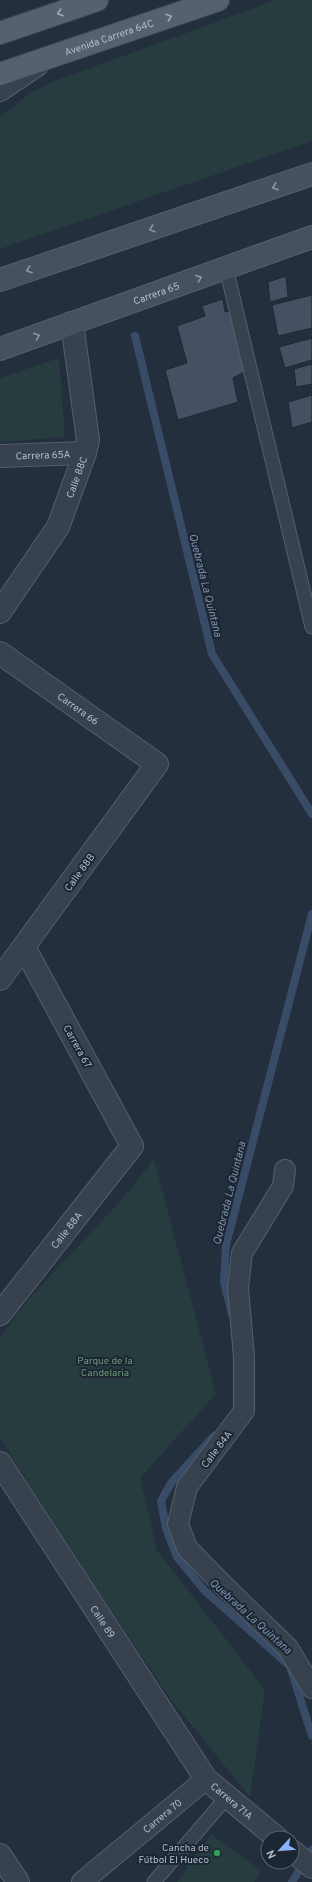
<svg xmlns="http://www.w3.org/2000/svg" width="312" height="1882" viewBox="0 0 312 1882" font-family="Overpass,sans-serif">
  <rect width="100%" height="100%" fill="#242f3e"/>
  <!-- green -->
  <path fill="#263c3f" d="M276,0H312V141L0,249V117L30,93L55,81Z
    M59,358L65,437L0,442V378Z
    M154,1159L216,1394L140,1478L157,1550L265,1690L250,1797L172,1701L99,1593L0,1439V1337L29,1299L124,1197Z
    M211,1834L262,1871L254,1882H177Z"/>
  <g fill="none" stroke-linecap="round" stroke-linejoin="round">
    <!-- stream -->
    <path stroke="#394c67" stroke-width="8" d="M135,336L212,654L312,814
      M232,1314L224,1282L226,1245L312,914
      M214,1436L171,1483L161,1501L166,1528L177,1557L205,1591L290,1666L312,1736
      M292,1882L312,1850"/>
  </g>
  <!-- building -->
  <path fill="#455162" stroke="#1f2835" d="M286,276L288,297L270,302L268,282Z
    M312,295V328L278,336L272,305Z
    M223,299L225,312L232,311L246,371L233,378L238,402L178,420L165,370L187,363L177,326L205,316L202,306Z
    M312,338V360L285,368L279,347Z
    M312,364V384L296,387L294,369Z
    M312,395V422L292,428L288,402Z"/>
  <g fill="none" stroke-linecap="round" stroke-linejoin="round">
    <defs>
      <path id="service" d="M226,268L312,627
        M154,1882L227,1797"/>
      <g id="pedestrian">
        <path d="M285,1170L283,1186L242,1253L238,1288L244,1357V1411L187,1487L178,1524L187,1548L221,1583L288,1648L312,1688"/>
        <path id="s1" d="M82,1882L206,1779"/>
      </g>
      <g id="minor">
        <path id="s2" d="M0,456L85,453"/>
        <path id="s3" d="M0,612L58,527L85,453L88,440L72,323"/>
        <path id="s4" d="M0,653L157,764L0,979"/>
        <path id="s5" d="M0,1314L132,1146L24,947"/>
        <path id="s6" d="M0,1463L206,1779L277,1838"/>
        <path d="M292,1851L312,1867"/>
        <path d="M0,1855L18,1882"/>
      </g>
      <path id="tertiary" d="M0,90L37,65"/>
      <g id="secondary">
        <path d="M0,280L312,174"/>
        <path id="s7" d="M0,349L312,237"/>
      </g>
      <g id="primary">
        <path d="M0,33L97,0"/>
        <path id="s8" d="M0,74L218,0"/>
      </g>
    </defs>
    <!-- service casing -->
    <use href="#service" stroke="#565f6c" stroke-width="15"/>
    <!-- pedestrian casing -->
    <use href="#pedestrian" stroke="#565f6c" stroke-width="22"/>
    <!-- minor casing -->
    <use href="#minor" stroke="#565f6c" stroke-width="24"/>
    <!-- tertiary casing -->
    <use href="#tertiary" stroke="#565f6c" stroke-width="24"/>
    <!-- secondary casing -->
    <use href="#secondary" stroke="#565f6c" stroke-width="24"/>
    <!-- primary casing -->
    <use href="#primary" stroke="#414a57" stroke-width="24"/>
    <!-- service -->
    <use href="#service" stroke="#38414e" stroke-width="13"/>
    <!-- pedestrian -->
    <use href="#pedestrian" stroke="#38414e" stroke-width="20"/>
    <!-- minor -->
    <use href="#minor" stroke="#38414e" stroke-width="22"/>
    <!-- tertiary -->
    <use href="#tertiary" stroke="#38414e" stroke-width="22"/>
    <!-- secondary -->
    <use href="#secondary" stroke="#465061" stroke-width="22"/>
    <!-- primary -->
    <use href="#primary" stroke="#56606e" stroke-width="22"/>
  </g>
  <!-- one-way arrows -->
  <defs><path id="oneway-chevron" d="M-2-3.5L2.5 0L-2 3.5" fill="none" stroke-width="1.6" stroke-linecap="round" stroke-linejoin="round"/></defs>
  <g stroke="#a1aab7">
    <use href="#oneway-chevron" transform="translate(60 13) rotate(161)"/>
    <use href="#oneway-chevron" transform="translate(169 17) rotate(-19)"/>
  </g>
  <g stroke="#8e96a5">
    <use href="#oneway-chevron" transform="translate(275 187) rotate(161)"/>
    <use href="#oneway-chevron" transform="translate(152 229) rotate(161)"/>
    <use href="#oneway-chevron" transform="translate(29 270) rotate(161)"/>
    <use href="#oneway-chevron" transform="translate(199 278) rotate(-20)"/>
    <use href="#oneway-chevron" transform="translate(37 336) rotate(-20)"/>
  </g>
  <!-- markers -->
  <circle fill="#2e9e5b" stroke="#1d2633" stroke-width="1.5" cx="217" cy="1853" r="4"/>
  <g text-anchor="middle" stroke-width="4" stroke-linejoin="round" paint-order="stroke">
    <!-- street labels -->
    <g font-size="10" fill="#b4bcc9" stroke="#1d2633">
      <text dy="4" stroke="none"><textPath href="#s8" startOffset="115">Avenida Carrera 64C</textPath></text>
      <text dy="4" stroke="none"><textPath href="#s7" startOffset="166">Carrera 65</textPath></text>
      <text dy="4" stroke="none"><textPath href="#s2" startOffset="43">Carrera 65A</textPath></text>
      <text dy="4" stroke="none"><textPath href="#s3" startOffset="156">Calle 88C</textPath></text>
      <text dy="4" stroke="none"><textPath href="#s4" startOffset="96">Carrera 66</textPath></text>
      <text transform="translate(79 872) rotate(-54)" y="4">Calle 88B</text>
      <text transform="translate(78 1046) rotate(61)" y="4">Carrera 67</text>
      <text dy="4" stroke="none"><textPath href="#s5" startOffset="107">Calle 88A</textPath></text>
      <text transform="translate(216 1449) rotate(-53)" y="4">Calle 84A</text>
      <text dy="4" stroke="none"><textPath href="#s6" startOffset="189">Calle 89</textPath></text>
      <text dy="4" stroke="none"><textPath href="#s6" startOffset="411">Carrera 71A</textPath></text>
      <text dy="4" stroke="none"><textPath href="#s1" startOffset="104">Carrera 70</textPath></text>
    </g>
    <!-- park labels -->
    <g font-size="10" fill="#6b9a76" stroke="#1d2633">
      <text x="105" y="1364">Parque de la<tspan x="105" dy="12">Candelaria</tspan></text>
    </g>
    <!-- poi labels -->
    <g font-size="10" fill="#b4bcc9" stroke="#1d2633" text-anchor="end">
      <text x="209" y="1851">Cancha de<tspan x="209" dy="12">Fútbol El Hueco</tspan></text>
    </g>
    <!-- water labels -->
    <g font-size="11" font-style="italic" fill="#7c92b1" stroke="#1d2633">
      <text transform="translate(206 585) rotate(76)" y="4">Quebrada La Quintana</text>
      <text transform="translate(229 1193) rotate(-76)" y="4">Quebrada La Quintana</text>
      <text transform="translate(251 1616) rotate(42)" y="4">Quebrada La Quintana</text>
    </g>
  </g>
  <!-- north arrow -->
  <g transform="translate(280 1850) rotate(244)"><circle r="19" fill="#1d2633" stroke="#59626f"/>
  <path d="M0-3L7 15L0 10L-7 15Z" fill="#8ab4f8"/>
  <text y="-6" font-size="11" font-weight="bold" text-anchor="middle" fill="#b4bcc9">N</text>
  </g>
</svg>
